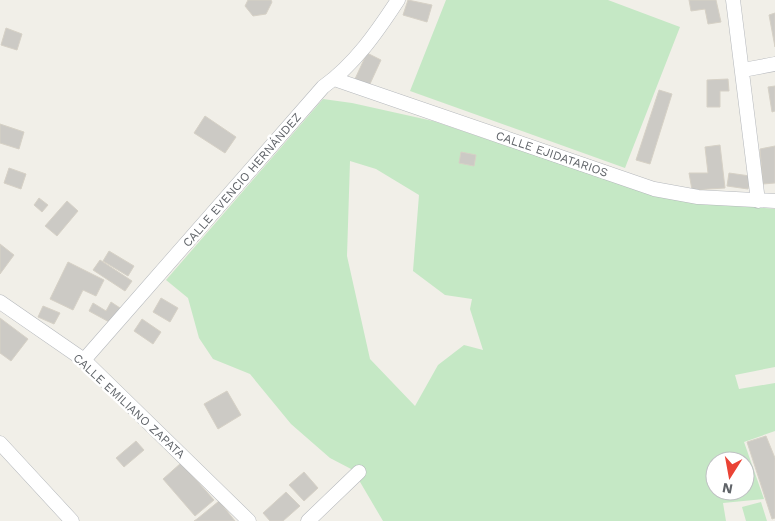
<svg xmlns="http://www.w3.org/2000/svg" width="775" height="521" viewBox="0 0 775 521" font-family="'Work Sans',sans-serif">
  <rect width="100%" height="100%" fill="#f1efe8"/>
  <!-- green -->
  <path fill="#c5e8c5" fill-rule="evenodd" d="M446,0H608L680,27L625,168L410,91Z
    M323,99L352,103L433,121L659,197L775,209V367L735,375L739,389L775,383V431L744,442L764,499L723,503L726,521H383L353,470L330,458L291,424L250,374L213,359L199,338L188,298L166,280ZM350,161L376,169L419,195L413,271L445,295L472,299L470,309L483,350L464,345L438,365L415,406L370,359L347,256ZM715,461H745V491H715Z
    M761,502L767,521H746L742,507Z"/>
  <!-- building -->
  <path fill="#cccac5" stroke="#d6d1c6" d="M248,0H271L272,2L266,14L253,16L245,6Z
    M408,0L432,5L427,22L403,15Z
    M689,0H716L721,22L708,24L705,9L691,11Z
    M775,13V47L769,15Z
    M6,28L22,34L17,50L1,45Z
    M367,53L381,60L369,86L355,79Z
    M728,79L729,91H720V107H707V80Z
    M775,86V111L772,112L768,87Z
    M659,90L672,94L650,164L636,160Z
    M205,116L236,137L225,153L194,133Z
    M0,124L24,132L19,149L0,143Z
    M720,145L725,188L692,190L689,173H708L705,147Z
    M775,146V183L763,184L760,149Z
    M461,152L476,155L474,166L459,163Z
    M9,168L26,174L21,189L4,183Z
    M729,173L750,176L748,189L727,186Z
    M39,198L48,205L42,212L34,205Z
    M67,201L78,211L57,236L45,226Z
    M0,244L14,255L0,274Z
    M109,251L134,266L128,276L103,261Z
    M100,260L132,281L125,291L93,270Z
    M68,262L104,280L96,296L83,290L73,310L50,299Z
    M161,298L178,308L170,322L153,312Z
    M111,302L120,308L111,323L89,311L93,303L106,311Z
    M43,306L60,313L54,324L38,317Z
    M0,318L28,339L11,361L0,353Z
    M142,319L161,332L153,344L134,331Z
    M227,391L241,415L218,429L204,404Z
    M766,436L775,458V518L772,519L747,442Z
    M136,441L144,450L124,467L116,458Z
    M181,463L214,500L195,516L163,479Z
    M304,472L318,488L304,501L289,485Z
    M286,492L300,506L283,521H270L263,513Z
    M219,501L235,521H194L197,519Z"/>
  <g fill="none" stroke-linecap="round" stroke-linejoin="round">
    <defs>
      <path id="minor" d="M733,0L758,201
        M743,70L775,64
        M334,79L654,189L698,197L775,201
        M0,302L84,360L249,521
        M84,360L323,87C355,64 377,32 398,0
        M0,443L72,521
        M308,521L359,472"/>
    </defs>
    <!-- minor casing -->
    <use href="#minor" stroke="#b5b8bc" stroke-width="15"/>
    <!-- minor -->
    <use href="#minor" stroke="#fff" stroke-width="14"/>
  </g>
  <g text-anchor="middle" stroke-width="5" stroke-linejoin="round" paint-order="stroke">
    <!-- street labels -->
    <g font-size="12" fill="#5f6368" stroke="#fff">
      <text transform="translate(552 154) rotate(19)" y="4">CALLE EJIDATARIOS</text>
      <text transform="translate(242 180) rotate(-49)" y="4">CALLE EVENCIO HERNÁNDEZ</text>
      <text transform="translate(129 406) rotate(43)" y="4">CALLE EMILIANO ZAPATA</text>
    </g>
  </g>
  <!-- north arrow -->
  <g transform="translate(730 476) rotate(191)"><circle r="24" fill="#ffffff" stroke="#bfc1c3"/>
  <path d="M0-4L9 19L0 12L-9 19Z" fill="#ea4335"/>
  <text y="-8" font-size="14" font-weight="bold" text-anchor="middle" fill="#5f6368">N</text>
  </g>
</svg>
